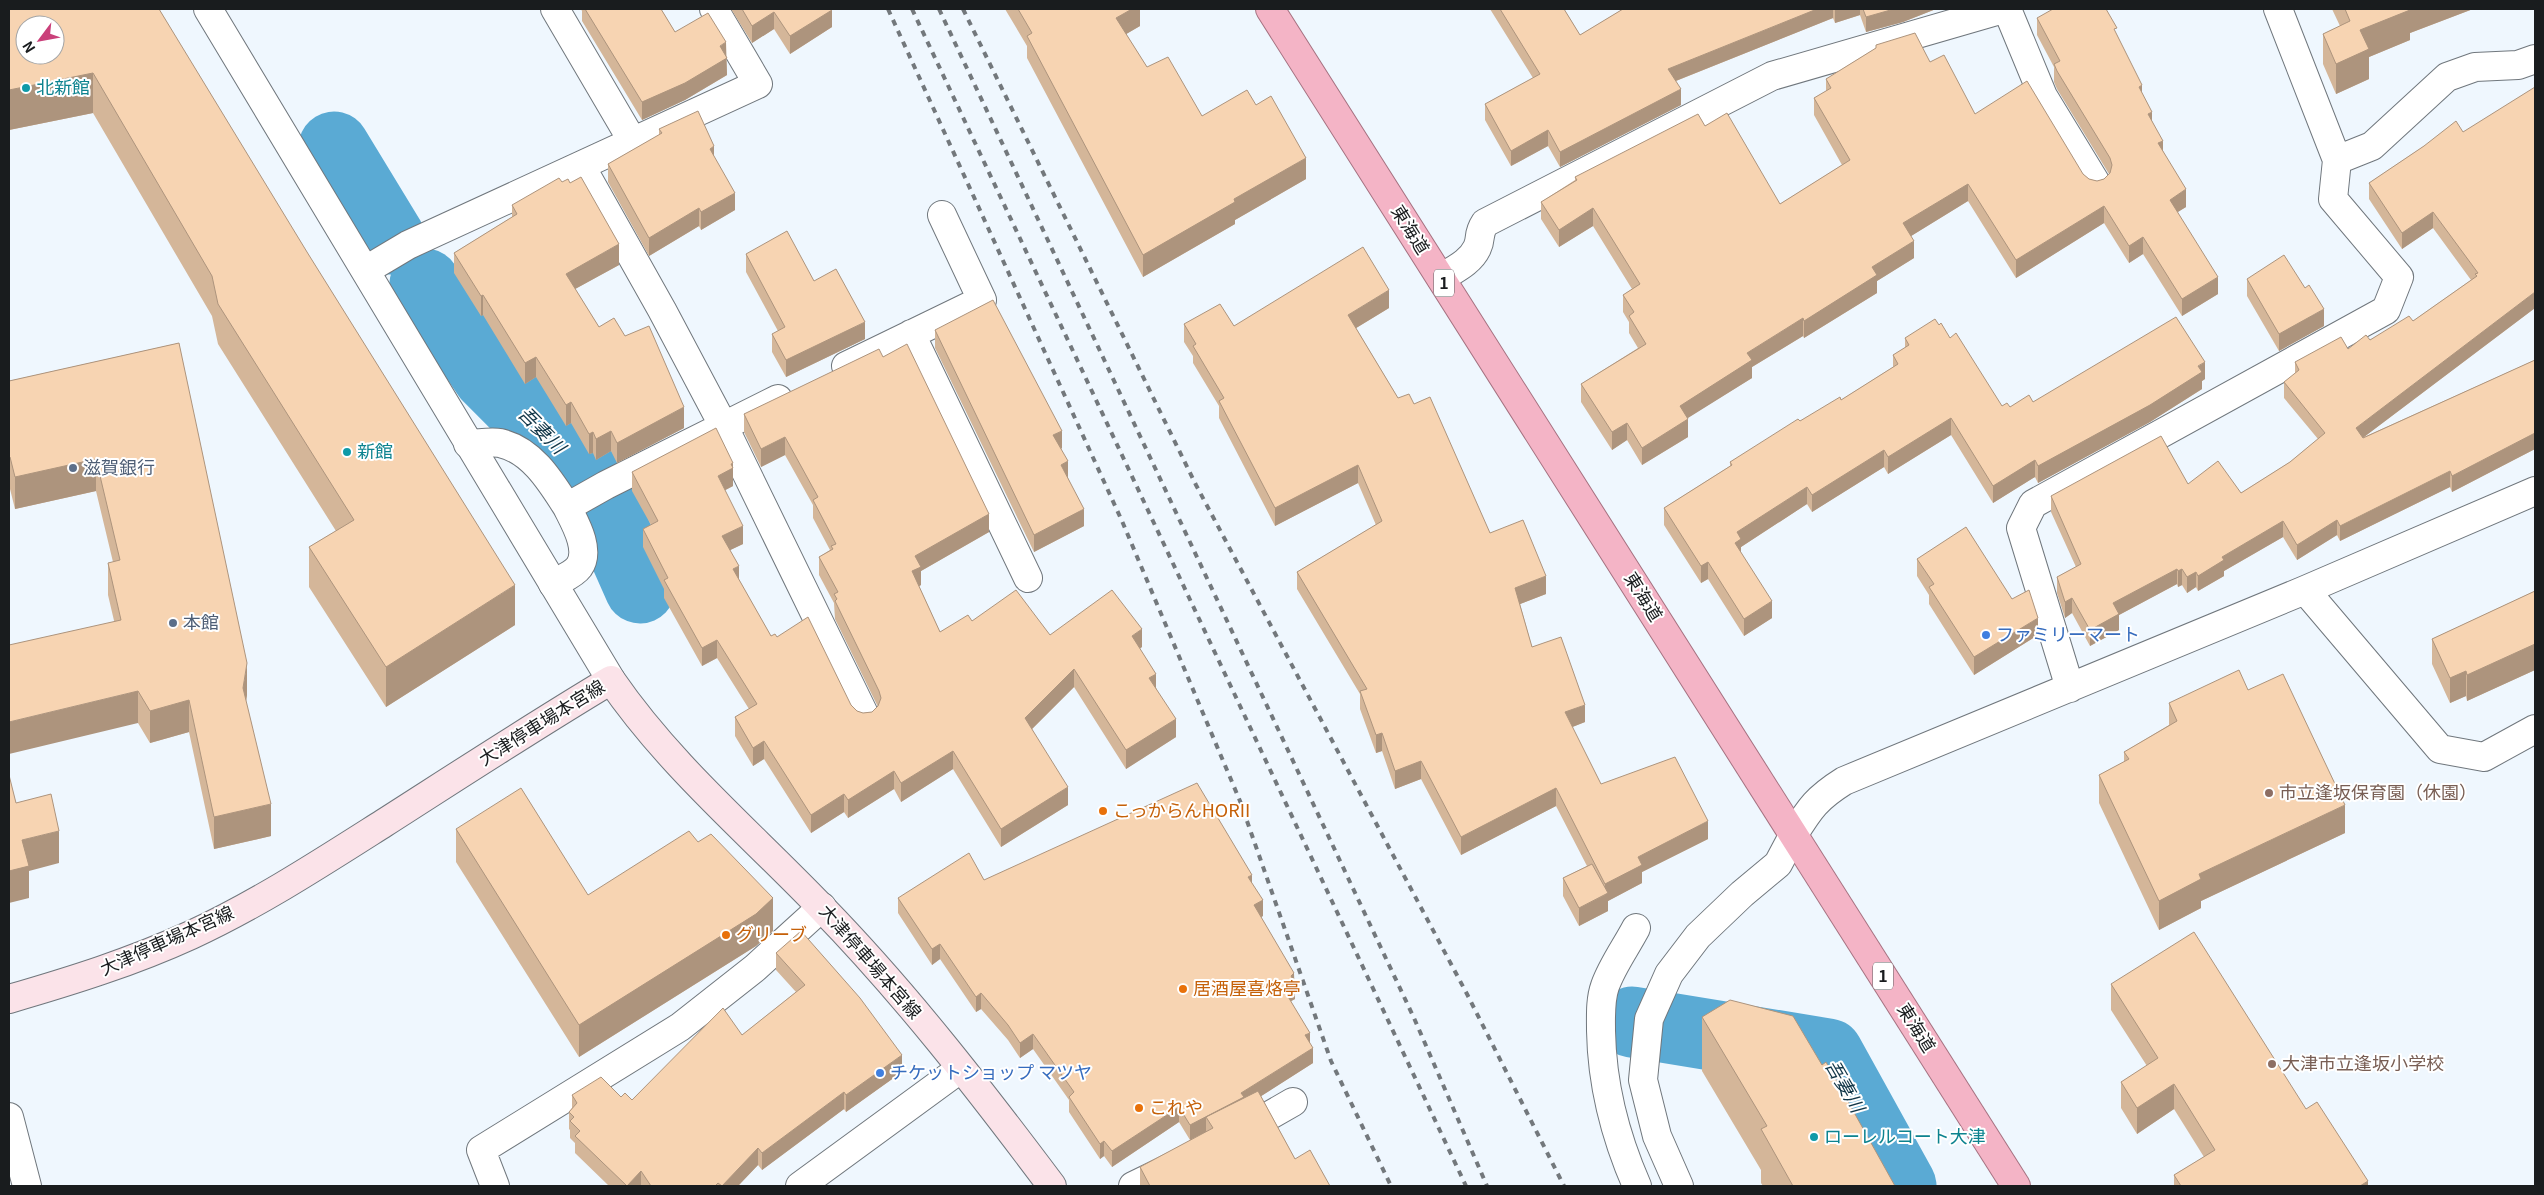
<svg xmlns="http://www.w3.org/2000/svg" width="2544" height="1195" viewBox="0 0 2544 1195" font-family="Georgia,'Noto Sans JP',serif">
  <rect width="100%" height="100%" fill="#eff7fe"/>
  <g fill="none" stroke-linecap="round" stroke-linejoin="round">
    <!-- river -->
    <path stroke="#5aaad4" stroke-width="71" d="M334,147L390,239
      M425,284L488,376L581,469L605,509L640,588
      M1632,1022L1828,1054L1901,1186"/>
    <defs>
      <path id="minor" d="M555,9L633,142
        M2007,9L2043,96L2096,183
        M2278,9L2337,160
        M581,166L662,310L723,425L865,716
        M366,270L408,245L758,84L714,9
        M1441,278C1453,270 1470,263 1477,248C1482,238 1477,235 1485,223L1772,76L2003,9
        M911,334L1028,578
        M846,366L982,300L942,215
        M468,444C478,444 490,441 500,443C532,450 551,482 567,507L606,485L778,399
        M553,584C561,579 573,575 579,567C591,550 575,523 567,507
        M2305,590L2440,749L2484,757L2535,729
        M2070,688L2021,528L2033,504L2386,310L2399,277L2333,199L2337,160L2372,146L2447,77L2475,67L2518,65L2535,59
        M1794,834C1810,808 1817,798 1844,781L2305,590L2535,491
        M1636,928C1626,947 1612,966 1605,986C1600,1000 1601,1016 1601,1031C1602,1087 1615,1136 1637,1186
        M9,1117L27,1186
        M1239,1133L1293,1102
        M495,1186L481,1150L680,1027L755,968L822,907
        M1133,1186L1174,1166"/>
      <path id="tertiary" d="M208,9L611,680
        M800,1186L960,1069
        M1679,1186L1657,1136L1643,1080L1649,1019L1669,974L1698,936L1742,894L1778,864L1794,834"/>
      <path id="secondary" d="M9,999C71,981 132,962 191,935C258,904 321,863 384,823C459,775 534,726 611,680C670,766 749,832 821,907C905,993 980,1090 1052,1186"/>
      <path id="trunk" d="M1270,9L2016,1186"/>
    </defs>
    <!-- minor casing -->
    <use href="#minor" stroke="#70777d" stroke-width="30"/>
    <!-- tertiary casing -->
    <use href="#tertiary" stroke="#70777d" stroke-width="30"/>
    <!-- secondary casing -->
    <use href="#secondary" stroke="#70777d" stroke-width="30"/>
    <!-- trunk casing -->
    <use href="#trunk" stroke="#a57281" stroke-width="30"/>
    <!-- minor -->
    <use href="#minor" stroke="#fff" stroke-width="28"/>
    <!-- tertiary -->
    <use href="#tertiary" stroke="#fff" stroke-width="28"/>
    <!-- secondary -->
    <use href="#secondary" stroke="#fbe3e9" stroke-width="28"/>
    <!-- trunk -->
    <use href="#trunk" stroke="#f4b4c6" stroke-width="28"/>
    <!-- rail -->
    <path stroke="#73787c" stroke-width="4" stroke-dasharray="6 6" stroke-linecap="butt" d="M888,9L1122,521L1240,801L1331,1061L1391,1186
      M912,9L1466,1186
      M939,9L1414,1018L1487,1186
      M963,9L1196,485L1467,994L1564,1186"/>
  </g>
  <!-- wall -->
  <path fill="#d4b699" d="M9,9H159L515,625L386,707L309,587V547L336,531L218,344L212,316L93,113L9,130Z
    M581,9H661L675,32L726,56L727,75L685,100L642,120L582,21V11Z
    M731,9H831L832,27L790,54L774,29L752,43Z
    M1005,9H1140V26L1126,34L1147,67L1202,116L1256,105L1306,179L1235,220V224L1143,277L1027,58V46Z
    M1490,9H1564L1580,35L1623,9H1936L1903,22L1866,32L1860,15L1835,23L1833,18L1676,81L1681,105L1560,167L1548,146L1511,166L1485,120V104L1533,78Z
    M2332,9H2473L2410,33V40L2369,57V79L2336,94L2323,64V34L2340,26Z
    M2037,18L2117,35L2142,93L2163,151L2186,207L2177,212L2218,294L2182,316L2143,254L2129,263L2104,223L2016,278L1968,201L1911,236L1914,258L1877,281V293L1804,338L1803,336L1752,367V378L1687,418L1688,437L1642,465L1627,440L1612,450L1581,402V384L1638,348L1629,333V322L1623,312V295L1632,289L1593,226L1559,247L1541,219V202L1575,180V177L1705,126L1780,204L1842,165L1814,115V98L1826,91V79L1876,48V45L1930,62L1975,114L2083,174L2089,179L2097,181L2104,179L2109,174L2057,89L2054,82V67L2037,35Z
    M659,129L714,157L735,210L701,230L699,226L649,256L608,182V164L659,135Z
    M2424,146L2535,308L2364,437L2535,360V449L2452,492L2450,487L2340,541L2337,535L2297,560L2283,537L2224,571V576L2198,591L2196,587L2187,593L2182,585L2178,587L2177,584L2119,615V630L2090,646L2072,613L2065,618L2057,593V577L2076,567L2051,512V496L2188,484L2241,493L2290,462L2318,439L2284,398V382L2295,374V362L2348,349L2413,321L2471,280L2433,228L2402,249L2369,199V183Z
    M512,205L619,265L575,289L599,327L684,428L617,463L611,451L596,460L593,453L589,454L571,423L566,426L536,377L525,384L483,315L481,316L454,273V253L512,217Z
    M746,254L814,281L865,339L786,377L772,352V334L778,331L746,272Z
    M2247,279L2324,326L2279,351L2247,296Z
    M1389,308L1356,328L1398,398L1414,404L1490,533L1546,594L1520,604L1532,647L1585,722L1572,727L1601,784L1708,839L1642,872V883L1608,901V911L1579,926L1563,896V878L1587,866L1556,806L1461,855L1421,779L1395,789L1382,751L1376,753L1360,709V694L1297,589V572L1376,525L1358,483L1275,526L1219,418V406L1193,363V356L1184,342V324L1234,326Z
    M1939,325L1950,338L2002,406L2010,407L2033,402L2205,379L2202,381V389L2150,422L2038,483L2035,477L1993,503L1951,435L1888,474L1884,467L1812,512L1807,504L1741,547V553L1772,618L1744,636L1708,579L1701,583L1664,525V508L1730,466V462L1800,421L1841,400L1893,367V355L1905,348V338Z
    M935,330L1062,448L1061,449L1068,478L1084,526L1034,552L935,348Z
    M179,343L247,695L246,701L271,836L214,849L189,732L150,743L138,723L108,595V563L113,562L96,491L15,509L10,489L9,381Z
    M883,357L989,532L921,571V585L919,586L940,632L972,621L1050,635L1142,647L1140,648L1176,737L1126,769L1074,687L1032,729L1068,805L1001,847L953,769L901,802L894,789L848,818L844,812L811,833L764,759L753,766L735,736V717L749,709L717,658L702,666L664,598V589L643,547V529L651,525L632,491V472L733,486L725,490L743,544L730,550L739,580L771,636L777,637L857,711L863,713L872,712L878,707L835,619L834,603L819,575V557L830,550L813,518V505L785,455L761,467L744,432V414Z
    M1917,559L2012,599L2038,635L1974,675L1929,604V595L1917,576Z
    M2535,591V670L2467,701L2466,696L2450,703L2432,664V639Z
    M2248,690L2345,833L2201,901V908L2159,930L2099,803V775L2124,762V752L2169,725V703Z
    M456,829L588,895L773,931L756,946L579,1057L456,862Z
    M984,880L1252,883L1263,916L1261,917L1294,982L1295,999L1291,1001L1310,1043L1313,1063L1261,1096L1295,1159L1330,1186H1140V1167L1206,1132L1190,1140L1179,1122L1112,1167L1104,1156L1100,1159L1069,1112V1100L1033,1049L1020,1058L1008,1040L981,1009L976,1012L940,959L932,965L898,913V898Z
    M776,953L902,1072L846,1112L844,1109L762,1170L758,1165L738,1186H609L575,1153V1143L570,1138V1130L569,1129V1112L572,1108V1095L621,1097L632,1100L742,1035L796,992L776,970Z
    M2111,984L2306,1109L2368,1186H2174V1175L2204,1157L2174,1109L2137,1134L2121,1108V1082L2147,1066L2111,1010Z
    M1702,1017L1895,1186H1763L1761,1183V1170L1702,1071Z"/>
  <!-- shaded-wall -->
  <path fill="#ad947d" d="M1132,9H1140V26L1116,40V18Z
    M1817,9H1833V18L1668,84V69Z
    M1835,9H1860V15L1835,23Z
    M1894,9H1936L1903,22L1866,32V17Z
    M2408,9H2473L2410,33V40L2369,57V79L2336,94V64L2360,30Z
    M832,10V27L790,54V36Z
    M774,12V29L752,43V26Z
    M726,42L727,75L685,100L642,120V102Z
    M93,73V113L9,130V90Z
    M2142,85V102L2139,87Z
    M1681,89V105L1560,167V152Z
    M2152,112V130L2148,114Z
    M1548,130V146L1511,166V151Z
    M2163,141V158L2158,143Z
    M714,146V163L710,149Z
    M1306,158V179L1235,220V224L1143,277V255L1234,199Z
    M1968,184V201L1903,241V223Z
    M2186,189V207L2170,217V200Z
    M735,193V210L701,230V212Z
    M2104,206V223L2016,278V260Z
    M699,208V226L649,256V238Z
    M1593,208V226L1559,247V230Z
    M2433,212V228L2402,249V233Z
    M2143,237V254L2129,263V246Z
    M1914,241V258L1877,281V293L1804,338V321L1872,267Z
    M619,244V265L566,294V274Z
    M2218,277V294L2182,316V299Z
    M1389,290V308L1348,333V315Z
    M2535,292V308L2356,443V428Z
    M483,295V315L481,316V296Z
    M2324,309V326L2279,351V334Z
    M1803,318V336L1752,367V378L1680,423V406L1747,353Z
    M865,322V339L786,377V360Z
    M536,357V377L525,384V363Z
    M2205,362V379L2202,381V389L2150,422L2038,483V466Z
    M571,402V423L566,426V405Z
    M684,407V428L617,463V443Z
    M1951,418V435L1888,474V457Z
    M1688,419V437L1642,465V448Z
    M1627,423V440L1612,450V432Z
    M611,431V451L596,460V439Z
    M1062,431V448L1053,453V435Z
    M593,432V453L589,454V434Z
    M2535,433V449L2452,492V476Z
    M785,437V455L761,467V449Z
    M1884,450V467L1812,512V495Z
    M9,457H10V489H9Z
    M96,459V491L15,509V477Z
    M2035,460V477L1993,503V486Z
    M1068,461V478L1061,465Z
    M733,463V486L718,494V476L731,464Z
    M1358,465V483L1275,526V508Z
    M2450,471V487L2340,541V526Z
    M1807,487V504L1741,547V556L1735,543L1737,532Z
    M1084,509V526L1034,552V535Z
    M989,514V532L921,571V585L912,590V571L915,556Z
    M2337,520V535L2297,560V545Z
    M2283,521V537L2224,571V576L2198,591V576L2222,557Z
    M743,526V544L722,554V536Z
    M1708,562V579L1701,583V566Z
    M739,566V584L733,569Z
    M2177,569V584L2119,615V630L2090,646V630L2113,603Z
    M2182,569V585L2178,587V571Z
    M2196,572V587L2187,593V577Z
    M1546,576V594L1515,606V588Z
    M515,585V625L386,707V667Z
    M2072,598V613L2065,618V602Z
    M1772,601V618L1744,636V619Z
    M2038,618V635L1974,675V657Z
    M1142,629V647L1132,654V636Z
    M717,640V658L702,666V648Z
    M2535,644V670L2467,701V675Z
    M247,663V695L243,720V688Z
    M1074,669V687L1025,736V718Z
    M2466,671V696L2450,703V678Z
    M1156,674V692L1149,678Z
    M138,691V723L9,754V722Z
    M189,700V732L150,743V711Z
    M1585,705V722L1565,730V712Z
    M1176,719V737L1126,769V750Z
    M1382,733V751L1376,753V735Z
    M764,741V759L753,766V748Z
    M953,751V769L901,802V783Z
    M1421,761V779L1395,789V771Z
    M894,771V789L848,818V800Z
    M1068,787V805L1001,847V829Z
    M1556,788V806L1461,855V837Z
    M844,794V812L811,833V815Z
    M271,804V836L214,849V817Z
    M2345,805V833L2201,901V908L2159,930V901L2199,874Z
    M1708,821V839L1642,872V883L1608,901V911L1579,926V908L1605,895V884L1638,857Z
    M59,831V863L29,871V898L9,903V871L22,840Z
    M1252,875V890L1248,877Z
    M773,898V931L756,946L579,1057V1025Z
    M1263,900V916L1254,921V905Z
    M940,944V959L932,965V949Z
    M1294,973L1295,999L1284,1005V990L1291,976Z
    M981,993V1009L976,1012V997Z
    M1310,1033V1048L1305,1035Z
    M1033,1034V1049L1020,1058V1043Z
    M1313,1048V1063L1244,1107L1206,1117V1132L1190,1140V1125Z
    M902,1055V1072L846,1112V1095Z
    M2174,1084V1109L2137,1134V1108Z
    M844,1092V1109L762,1170V1153Z
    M1179,1107V1122L1112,1167V1151Z
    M1104,1141V1156L1100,1159V1144Z
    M758,1148V1165L738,1186H722Z
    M641,1171V1186H627Z
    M2368,1181V1186H2360Z"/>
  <!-- building -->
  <path fill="#f7d4b2" stroke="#ad947d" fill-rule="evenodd" d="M9,9H159L307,252L515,585L386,667L309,547L354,520L218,304L212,276L93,73L9,90ZM25,25H55V55H25Z
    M585,9H661L675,32L708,13L726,42L720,46L727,58L685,83L642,102Z
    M742,9H831L832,10L790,36L774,12L752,26Z
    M1018,9H1132L1116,18L1147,67L1168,57L1202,116L1247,90L1256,105L1271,96L1306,158L1234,199L1235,202L1143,255L1027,36L1032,33Z
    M1500,9H1564L1580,35L1623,9H1817L1668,69L1681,89L1560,152L1548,130L1511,151L1485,104L1540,74Z
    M1863,9H1894L1866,17Z
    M2053,9H2106L2117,28L2114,29L2142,85L2139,87L2152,112L2148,114L2163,141L2158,143L2186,189L2170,200L2218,277L2182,299L2143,237L2129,246L2104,206L2016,260L1968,184L1903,223L1914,241L1872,267L1877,275L1804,321L1803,318L1747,353L1752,360L1680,406L1688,419L1642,448L1627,423L1612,432L1581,384L1646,344L1629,316L1634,312L1623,295L1640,284L1593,208L1559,230L1541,202L1577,180L1575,177L1698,114L1705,126L1727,113L1780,204L1850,160L1814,98L1831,88L1826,79L1876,48V45L1915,33L1930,62L1944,55L1975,114L2027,81L2083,174L2089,179L2097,181L2104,179L2110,173L2112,165L2110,158L2057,71L2054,64L2060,61L2037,18Z
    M2345,9H2409L2410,10L2360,30L2369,49L2336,64L2323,34L2350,21Z
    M2535,87V292L2356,428L2363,438L2535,360V433L2452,476L2450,471L2340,526L2337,520L2297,545L2283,521L2222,557L2224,560L2198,576L2196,572L2187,577L2182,569L2178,571L2177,569L2113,603L2119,614L2090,630L2072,598L2065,602L2057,577L2081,564L2051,496L2161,436L2188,484L2218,461L2241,493L2290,462L2325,433L2284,382L2299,370L2295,362L2341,337L2348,349L2366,335L2370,340L2409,316L2413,321L2477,276L2475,274L2478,273L2433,212L2402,233L2369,183L2424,146L2456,121L2463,132Z
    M698,111L714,146L710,149L735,193L701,212L699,208L649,238L608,164L662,133L659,129Z
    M581,177L619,244L566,274L599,327L614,318L625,336L649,326L684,407L617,443L611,431L596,439L593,432L589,434L571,402L566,405L536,357L525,363L483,295L481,296L454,253L517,214L512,205L559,178L562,182L568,179L570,183Z
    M787,231L814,281L836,269L865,322L786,360L772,334L785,327L746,254Z
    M1363,247L1389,290L1348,315L1398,398L1409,394L1414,404L1430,397L1490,533L1523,520L1546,576L1515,588L1532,647L1561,637L1585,705L1565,712L1601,784L1675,757L1708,821L1638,857L1642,865L1605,884L1556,788L1461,837L1421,761L1395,771L1382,733L1376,735L1360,691L1367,689L1297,572L1382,521L1358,465L1275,508L1219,401L1224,398L1193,346L1196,344L1184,324L1220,304L1234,326Z
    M2284,255L2305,288L2309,285L2324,309L2279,334L2247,279Z
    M993,300L1062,431L1053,435L1068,461L1061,465L1084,509L1034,535L935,330Z
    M2176,317L2205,362L2198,366L2202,372L2150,405L2038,466L2035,460L1993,486L1951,418L1888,457L1884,450L1812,495L1807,487L1737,532L1741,539L1735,543L1772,601L1744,619L1708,562L1701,566L1664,508L1732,465L1730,462L1798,419L1800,421L1840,397L1841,400L1898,364L1893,355L1909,345L1905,338L1935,319L1939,325L1941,323L1950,338L1956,333L2002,406L2007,403L2010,407L2029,395L2033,402Z
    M179,343L247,663L243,688L271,804L214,817L189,700L150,711L138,691L9,722V645L121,620L108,563L120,560L96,459L15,477L10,457H9V381Z
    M907,344L989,514L915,556L921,567L912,571L940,632L968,615L972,621L1016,590L1050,635L1112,590L1142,629L1132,636L1156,674L1149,678L1176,719L1126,750L1074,669L1025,718L1068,787L1001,829L953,751L901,783L894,771L848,800L844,794L811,815L764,741L753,748L735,717L757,704L717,640L702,648L664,580L668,578L643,529L658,521L632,472L716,428L733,463L731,464L733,468L718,476L743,526L722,536L739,566L733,569L771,636L775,634L777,637L808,617L851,705L857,711L863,713L872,712L878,706L881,698L879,691L835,601L837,599L834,594L838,592L819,557L833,549L831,546L836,544L813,500L818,497L785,437L761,449L744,414L879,349L883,357Z
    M1966,527L2012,599L2029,590L2038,618L1974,657L1929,587L1934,584L1917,559Z
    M2535,591V644L2467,675L2466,671L2450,678L2432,639Z
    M2239,670L2248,690L2283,674L2345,805L2199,874L2201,879L2159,901L2099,775L2129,759L2124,752L2177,721L2169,703Z
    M9,775L16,803L51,794L59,831L22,840L29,866L9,871Z
    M1197,783L1252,875L1248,877L1263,900L1254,905L1294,973L1291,976L1295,983L1284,990L1310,1033L1305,1035L1313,1048L1241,1093L1244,1097L1190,1125L1179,1107L1112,1151L1104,1141L1100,1144L1069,1097L1074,1092L1033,1034L1020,1043L1008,1025L981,993L976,997L940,944L932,949L898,898L969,853L984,880Z
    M521,788L588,895L689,831L698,842L711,834L773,898L756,914L579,1025L456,829Z
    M1592,864L1608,893L1579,908L1563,878Z
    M801,931L860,998L902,1055L846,1095L844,1092L762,1153L758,1148L722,1186L718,1183L715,1186H651L641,1171L627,1186L575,1136L580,1131L570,1121L574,1117L569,1112L577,1103L572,1095L601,1077L621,1097L625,1093L632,1100L723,1008L742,1035L805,985L776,953Z
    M2194,932L2306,1109L2317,1102L2368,1181L2360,1186H2181L2174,1175L2215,1150L2174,1084L2137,1108L2121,1082L2158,1058L2111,984Z
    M1730,1000L1793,1016L1822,1065L1826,1062L1895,1186H1793L1761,1129L1767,1126L1702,1017Z
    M1258,1091L1295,1159L1310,1150L1330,1186H1150L1140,1167L1213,1128L1206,1117Z"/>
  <!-- markers -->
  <g fill="#0f9aa8" stroke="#fff" stroke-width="2">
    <circle cx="26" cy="88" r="5"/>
    <circle cx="347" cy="452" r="5"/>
    <circle cx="1814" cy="1137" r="5"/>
  </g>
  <g fill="#5c6f8a" stroke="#fff" stroke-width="2">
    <circle cx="73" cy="468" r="5"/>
    <circle cx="173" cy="623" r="5"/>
  </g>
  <g fill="#3f7fe0" stroke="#fff" stroke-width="2">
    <circle cx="1986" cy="635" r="5"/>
    <circle cx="880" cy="1073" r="5"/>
  </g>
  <g fill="#8d6e63" stroke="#fff" stroke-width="2">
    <circle cx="2269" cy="793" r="5"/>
    <circle cx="2272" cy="1064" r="5"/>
  </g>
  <g fill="#e8710a" stroke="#fff" stroke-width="2">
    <circle cx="1103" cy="811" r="5"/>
    <circle cx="726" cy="935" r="5"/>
    <circle cx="1183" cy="989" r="5"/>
    <circle cx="1139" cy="1108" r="5"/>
  </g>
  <g text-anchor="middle" stroke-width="4" stroke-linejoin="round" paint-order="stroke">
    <!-- shield labels -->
    <g fill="#fff" stroke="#5e6062" stroke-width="1">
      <rect x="1434" y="269.5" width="20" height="27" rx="4"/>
      <rect x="1873" y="962.5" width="20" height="27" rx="4"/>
    </g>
    <g font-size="16" font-weight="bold" fill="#191c1e">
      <text x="1444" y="289">1</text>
      <text x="1883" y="982">1</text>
    </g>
    <!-- culture labels -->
    <g font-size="18" fill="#0d838f" stroke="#fff" text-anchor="start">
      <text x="36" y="94">北新館</text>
      <text x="357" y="458">新館</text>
      <text x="1824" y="1143">ローレルコート大津</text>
    </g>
    <!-- street labels -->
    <g font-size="18" fill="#191c1e" stroke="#fff">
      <text transform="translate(1410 230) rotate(58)" y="6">東海道</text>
      <text transform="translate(1643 597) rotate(58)" y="6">東海道</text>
      <text transform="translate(542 723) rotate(-32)" y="6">大津停車場本宮線</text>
      <text transform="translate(167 941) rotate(-24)" y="6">大津停車場本宮線</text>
      <text transform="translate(870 962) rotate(49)" y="6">大津停車場本宮線</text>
      <text transform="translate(1916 1028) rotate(58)" y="6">東海道</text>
    </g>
    <!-- service labels -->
    <g font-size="18" fill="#4e5e75" stroke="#fff" text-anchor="start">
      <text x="83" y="474">滋賀銀行</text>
      <text x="183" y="629">本館</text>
    </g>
    <!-- shop labels -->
    <g font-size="18" fill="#366cbe" stroke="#fff" text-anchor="start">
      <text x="1996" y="641">ファミリーマート</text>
      <text x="890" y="1079">チケットショップ マツヤ</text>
    </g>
    <!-- education labels -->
    <g font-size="18" fill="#785e54" stroke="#fff" text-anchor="start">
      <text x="2279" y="799">市立逢坂保育園（休園）</text>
      <text x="2282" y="1070">大津市立逢坂小学校</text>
    </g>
    <!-- food labels -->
    <g font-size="18" fill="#c56008" stroke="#fff" text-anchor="start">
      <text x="1113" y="817">こっからんHORII</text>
      <text x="736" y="941">グリーブ</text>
      <text x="1193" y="995">居酒屋喜烙亭</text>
      <text x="1149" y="1114">これや</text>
    </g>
    <!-- water labels -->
    <g font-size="19" font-style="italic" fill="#103547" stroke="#fff">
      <text transform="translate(542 430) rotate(45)" y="7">吾妻川</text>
      <text transform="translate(1845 1086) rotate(60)" y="7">吾妻川</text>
    </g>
  </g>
  <!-- border -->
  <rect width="2544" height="1195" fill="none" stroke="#191c1e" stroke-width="20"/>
  <!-- north arrow -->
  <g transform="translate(40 40) rotate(238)"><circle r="24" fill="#ffffff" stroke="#a3a4a5"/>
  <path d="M0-4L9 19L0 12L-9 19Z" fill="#ca407a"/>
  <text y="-8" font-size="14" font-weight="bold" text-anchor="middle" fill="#191c1e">N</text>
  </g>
</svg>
